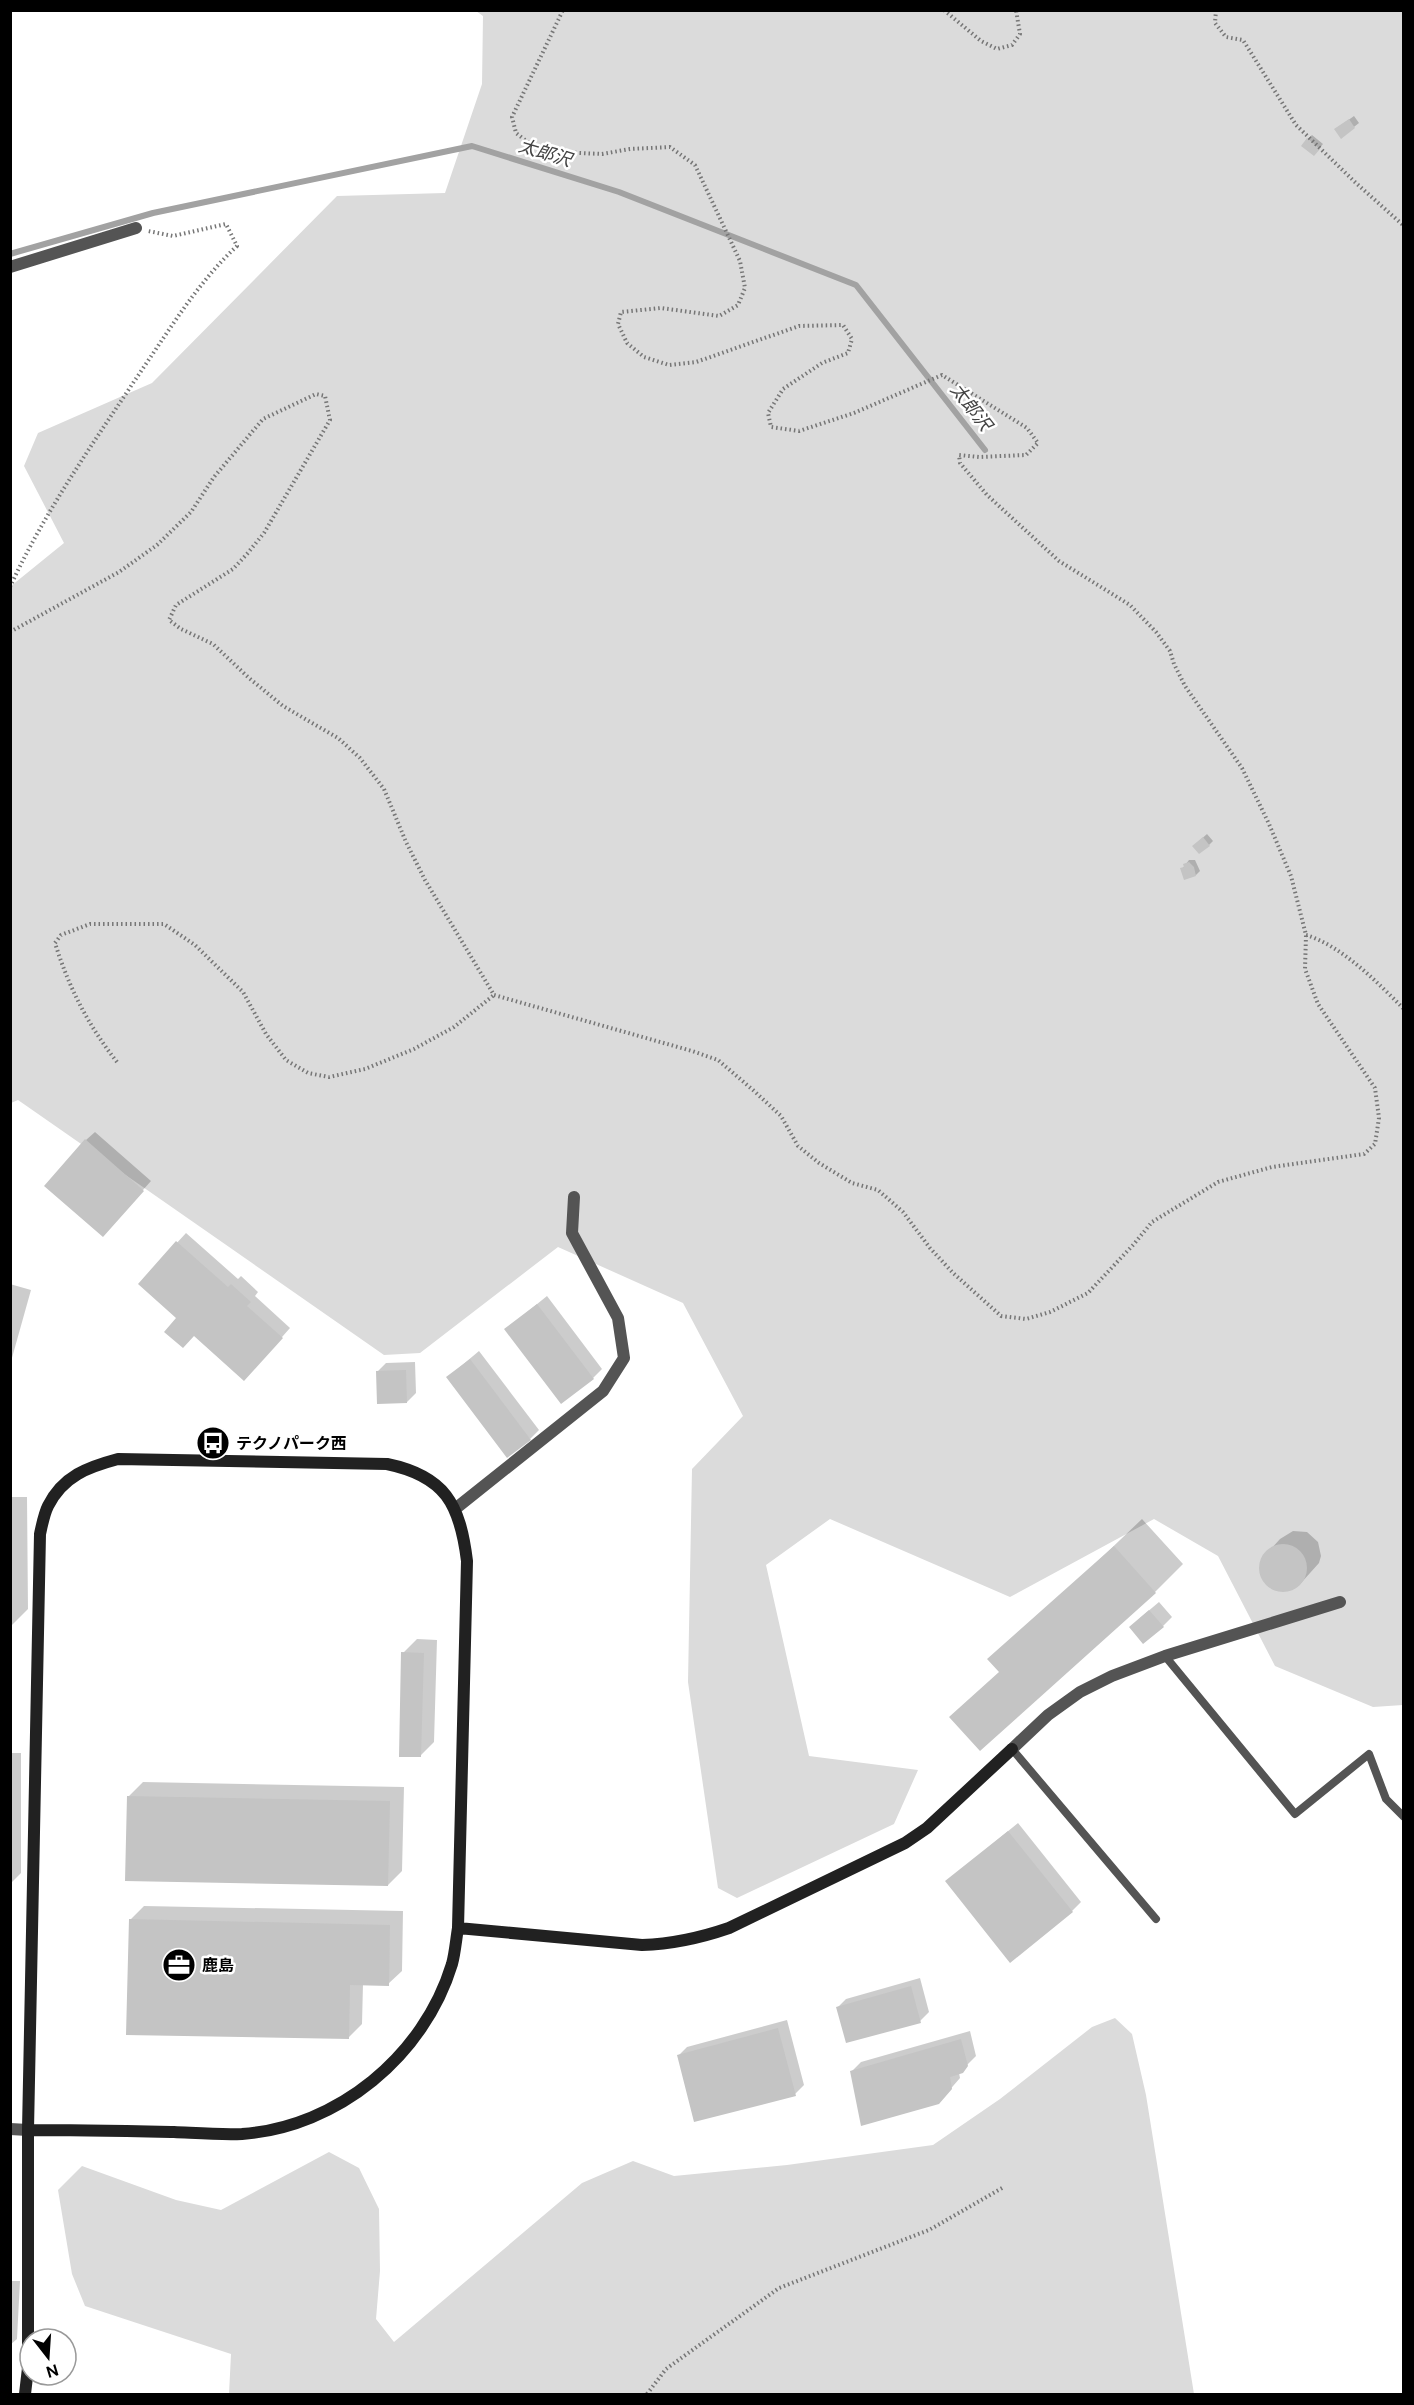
<svg xmlns="http://www.w3.org/2000/svg" width="1414" height="2405" viewBox="0 0 1414 2405" font-family="'DM Sans','Noto Sans JP',sans-serif">
  <rect width="100%" height="100%" fill="#fff"/>
  <!-- green -->
  <path fill="#dbdbdb" d="M476,11H1403V1705L1373,1707L1275,1666L1218,1556L1154,1519L1010,1597L830,1519L766,1565L809,1756L918,1770L894,1824L737,1898L718,1888L688,1682L692,1469L743,1416L683,1303L558,1247L420,1353L384,1355L18,1100L11,1103V586L64,543L24,466L38,433L152,383L337,196L445,193L482,84L483,16Z
    M1115,2018L1132,2034L1146,2095L1194,2394H229L231,2354L85,2306L72,2274L58,2190L82,2166L176,2200L221,2210L329,2152L359,2168L379,2209L380,2271L376,2319L394,2342L582,2183L633,2161L674,2176L787,2165L933,2145L1000,2099L1092,2027Z"/>
  <!-- shadow -->
  <path fill="#0003" d="M1354,116L1359,123L1341,137L1340,126Z
    M1312,135L1323,144L1318,150L1308,139Z
    M1207,834L1213,841L1209,845L1198,842Z
    M1189,860H1195L1200,871L1196,875L1182,869Z
    M95,1132L151,1181L111,1226L86,1140Z
    M186,1233L238,1279L241,1276L258,1292L255,1296L290,1328L253,1370L178,1318L140,1283Z
    M10,1284L31,1290L10,1365Z
    M547,1296L602,1369L593,1378L506,1329Z
    M479,1351L539,1430L530,1439L448,1377Z
    M415,1362L416,1393L407,1402L377,1372L386,1363Z
    M10,1497H27L28,1609L10,1627Z
    M1142,1519L1183,1564L1155,1592L980,1749L1000,1671L1098,1561Z
    M1293,1531L1307,1532L1318,1542L1321,1556L1319,1563L1301,1583L1288,1591L1274,1590L1268,1586L1260,1574L1262,1559L1280,1539Z
    M1159,1602L1172,1617L1163,1626L1140,1618Z
    M417,1639L437,1640L434,1742L420,1756L403,1653Z
    M10,1753H21V1873L10,1884Z
    M143,1782L404,1787L402,1871L388,1885L129,1796Z
    M1018,1823L1081,1902L1072,1911L947,1881Z
    M144,1906L403,1911L402,1971L388,1984H363L362,2024L348,2038L130,1920Z
    M920,1978L929,2012L920,2021L837,2008L846,1999Z
    M787,2020L804,2085L795,2094L678,2056L687,2047Z
    M970,2031L976,2056L959,2073L960,2078L947,2093L852,2071L861,2062Z
    M10,2281H20L17,2339L10,2345Z"/>
  <g fill="none" stroke-linecap="round" stroke-linejoin="round">
    <!-- stream -->
    <path stroke="#a2a2a2" stroke-width="6" d="M10,254L153,213L472,146L619,192L856,285L985,450"/>
  </g>
  <!-- building -->
  <path fill="#c4c4c4" d="M1349,119L1355,128L1341,139L1334,129Z
    M1307,138L1320,149L1314,156L1301,146Z
    M1203,837L1210,846L1199,854L1192,846Z
    M1189,862L1194,867L1196,876L1184,880L1180,868L1184,867L1183,864Z
    M85,1139L144,1191L103,1237L44,1186Z
    M176,1241L228,1287L231,1284L251,1302L247,1306L283,1338L244,1381L194,1336L183,1348L164,1332L176,1318L138,1284Z
    M537,1304L594,1379L561,1404L504,1329Z
    M470,1359L531,1440L507,1458L446,1377Z
    M406,1370L407,1403L377,1404L376,1371Z
    M1259 1568a24 24 0 1 1 48 0a24 24 0 1 1-48 0Z
    M1114,1546L1156,1593L980,1751L949,1717L999,1672L987,1659Z
    M1149,1610L1164,1627L1143,1644L1129,1627Z
    M401,1652L424,1653L421,1757H399Z
    M127,1796L390,1801L388,1886L125,1881Z
    M1008,1831L1073,1912L1010,1963L945,1881Z
    M129,1919L390,1925L389,1986L350,1985L349,2039L126,2035Z
    M911,1986L921,2023L846,2043L836,2007Z
    M778,2028L796,2096L694,2122L677,2055Z
    M961,2039L968,2066L963,2073L950,2077L952,2089L939,2104L861,2126L850,2071Z"/>
  <g fill="none" stroke-linecap="round" stroke-linejoin="round">
    <!-- path -->
    <path stroke="#767676" stroke-width="4" stroke-dasharray="1.5 3" stroke-linecap="butt" d="M944,10L981,41L997,49L1012,45L1020,34L1016,10
      M1216,10L1215,23L1226,37L1243,40L1296,125L1357,184L1404,226
      M10,587C44,513 90,448 135,380C167,334 196,284 237,246L226,224L173,236L148,231
      M10,632L119,572L157,545L191,512L214,477L263,419L316,394L325,396L330,420L264,533L247,554L233,569L176,605L169,620L181,629L213,644L249,678L283,706L338,738L360,758L384,789L406,842L425,880L494,995L692,1051L718,1060L753,1090L781,1116L798,1146L819,1163L852,1183L878,1190L903,1212L930,1248L953,1273L1001,1316L1026,1319L1050,1312L1088,1293L1134,1244L1152,1222L1218,1182L1272,1167L1364,1154L1375,1144L1379,1118L1375,1088L1318,1004L1305,969L1306,935L1291,876L1269,824L1242,768L1185,686L1174,664L1170,651L1156,632L1130,605L1059,561L987,495L960,463L959,455L979,457L1026,455L1038,443L1027,428L942,375L854,413L799,431L771,427L768,413L783,389L822,363L848,353L852,339L843,325L799,326L696,362L669,365L644,357L627,343L618,324L621,312L661,308L719,316L738,305L745,288L740,261L695,165L670,147L630,149L602,154L558,152L530,144L516,133L512,117L563,10
      M1306,935C1342,946 1377,982 1404,1009
      M117,1062C88,1025 69,988 55,943L61,935L90,924H164L195,945L243,992L266,1034L286,1060L308,1073L329,1077L365,1069L414,1049L454,1027L494,995
      M647,2394L666,2369L779,2288L929,2230L1004,2187"/>
    <!-- lane -->
    <path stroke="#545454" stroke-width="8" d="M1165,1656L1295,1814L1369,1754L1386,1799L1404,1817
      M1012,1749L1156,1919"/>
    <!-- street -->
    <path stroke="#545454" stroke-width="12" d="M10,267L136,228
      M455,1509L603,1391L624,1358L618,1318L572,1233L574,1197
      M1012,1749L1048,1715L1080,1692L1112,1676L1165,1656L1340,1602
      M10,2129L28,2130"/>
    <!-- secondary -->
    <path stroke="#212121" stroke-width="12" d="M458,1928L642,1945C673,1944 700,1938 729,1928L905,1843L927,1828L1012,1749
      M25,2394L28,2368V2130L40,1534C42,1525 44,1514 48,1506C63,1476 88,1467 118,1459L387,1464C445,1476 460,1504 467,1561L458,1928C456,1940 455,1953 452,1964C424,2056 338,2127 242,2134C220,2135 196,2133 174,2132C125,2131 77,2130 28,2130"/>
  </g>
  <!-- icons -->
  <defs>
    <symbol id="bus-disc" viewBox="-11 -11 22 22"><circle r="9.5" fill="#000" stroke="#fff"/><path d="M-5-6H5V4H4V6H2V4H-2V6H-4V4H-5ZM-3.5-4V0h7V-4ZM-3.5 1.2v1.5H-2V1.2ZM2 1.2v1.5H3.5V1.2Z" fill="#fff"/></symbol>
    <symbol id="office-disc" viewBox="-11 -11 22 22"><circle r="9.5" fill="#000" stroke="#fff"/><path d="M-6-3h4V-5.5h4V-3h4V5H-6ZM-1-4.5V-3h2v-1.5ZM-6 0V1H6V0Z" fill="#fff"/></symbol>
  </defs>
  <g fill-rule="evenodd">
    <use href="#bus-disc" x="194" y="1424" width="38" height="38"/>
    <use href="#office-disc" x="160" y="1946" width="38" height="38"/>
  </g>
  <g text-anchor="middle" stroke-width="5" stroke-linejoin="round" paint-order="stroke">
    <!-- poi labels -->
    <g font-size="16" font-weight="bold" fill="#000" stroke="#fff" text-anchor="start">
      <text x="236" y="1449">テクノパーク西</text>
      <text x="202" y="1971">鹿島</text>
    </g>
    <!-- water labels -->
    <g font-size="18" font-style="italic" fill="#434343" stroke="#fff">
      <text transform="translate(545 153) rotate(17)" y="6">太郎沢</text>
      <text transform="translate(971 407) rotate(52)" y="6">太郎沢</text>
    </g>
  </g>
  <!-- border -->
  <rect width="1414" height="2405" fill="none" stroke="#000000" stroke-width="24"/>
  <!-- north arrow -->
  <g transform="translate(48 2357) rotate(163)"><circle r="28" fill="#ffffff" stroke="#999999" stroke-width="1.5"/>
  <path d="M0-4.5L10 22L0 15L-10 22Z" fill="#000000"/>
  <text y="-9" font-size="16" font-weight="bold" text-anchor="middle" fill="#000000">N</text>
  </g>
</svg>
